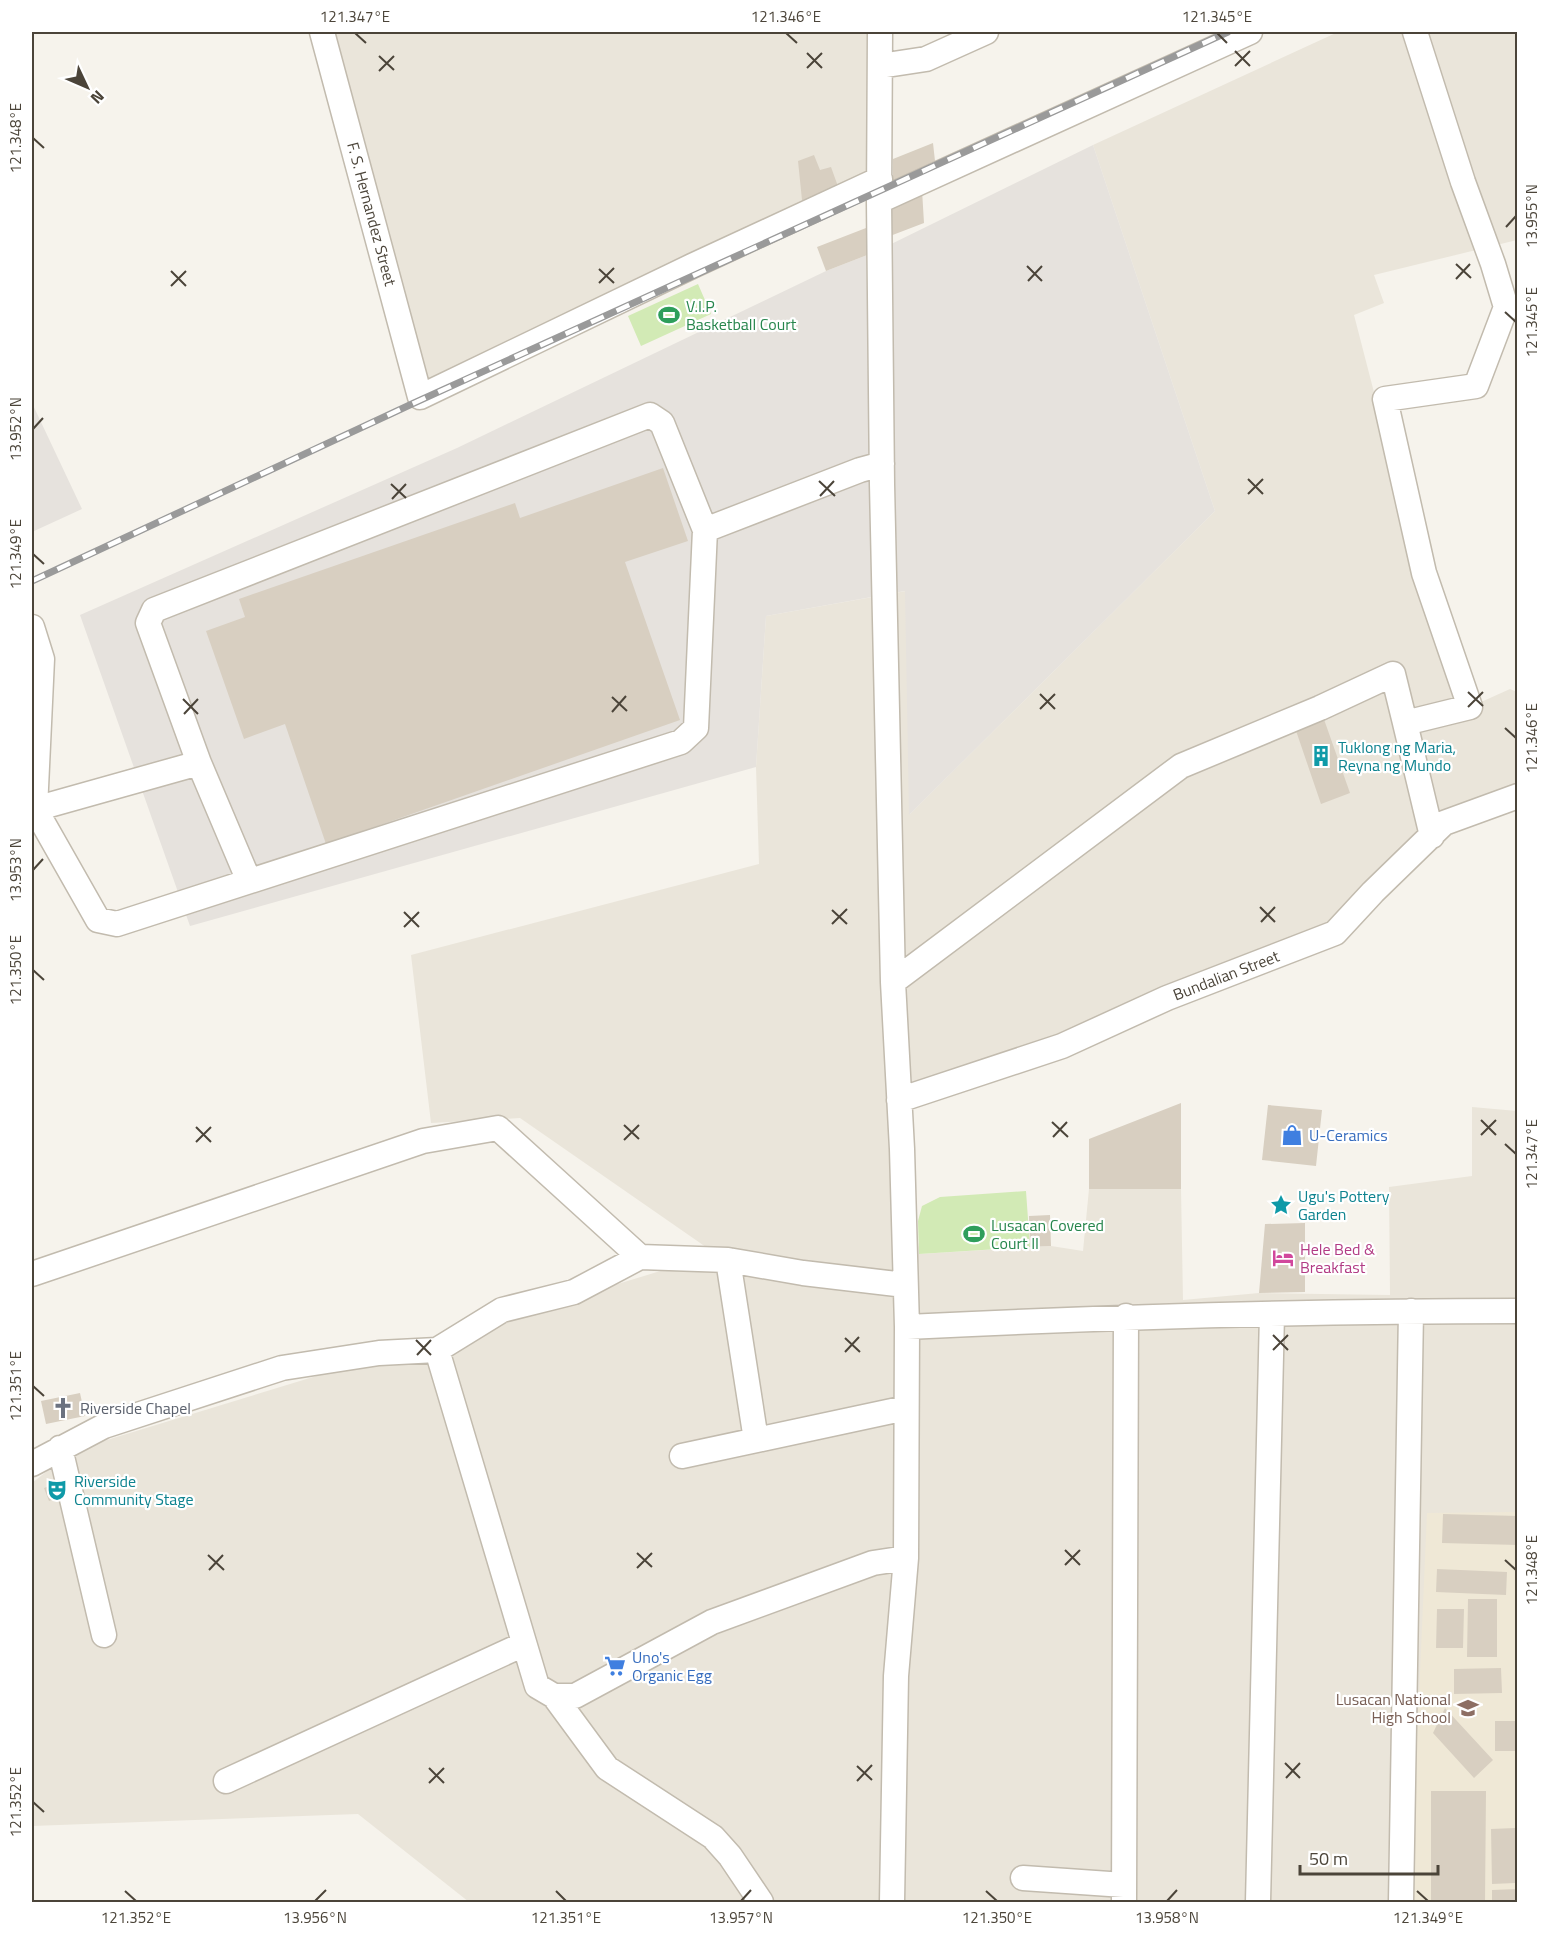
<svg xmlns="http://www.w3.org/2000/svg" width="1549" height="1934" viewBox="0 0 1549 1934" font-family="'Titillium Web',sans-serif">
  <rect width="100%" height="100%" fill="#f6f3ec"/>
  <!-- residential -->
  <path fill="#eae5da" d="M331,32H872L873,174L426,390Z
    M1338,32H1517V240L1374,275L1384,303L1354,315L1421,574L1470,707L1510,689L1517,692V796L1444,823L1335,933L899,1101L902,1149L920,1254L1051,1246L1083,1251L1089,1189H1181L1183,1300L1259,1293L1390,1295L1389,1187L1472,1176V1107L1517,1111V1902H469L358,1814L32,1826V1483L74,1450L716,1254L520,1118L431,1123L411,955L759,864L756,767L766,616L906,591L910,814L1215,511L1093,145Z"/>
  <!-- industrial -->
  <path fill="#e6e2dd" d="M1093,145L1215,511L909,815L905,591L766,616L756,767L190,926L80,615L457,448L826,271L875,252Z
    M32,403L82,509L32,532Z"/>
  <!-- education -->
  <path fill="#efe8d6" d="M1517,1512V1902H1410L1427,1513Z"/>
  <!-- green -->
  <path fill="#d2eab5" d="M698,284L711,314L641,346L628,316Z
    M1026,1191L1030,1247L919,1254L918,1221L922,1206L940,1197Z"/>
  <!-- building -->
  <path fill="#d8cfc1" d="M933,143L935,161L893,181V159Z
    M814,155L820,170L831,167L840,192L822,198L802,200L798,161Z
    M922,190L924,223L890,236L892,201Z
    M866,228L875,252L826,271L817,247Z
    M663,468L688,541L625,562L680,720L326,844L285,724L244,739L206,631L245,617L239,599L515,503L520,518Z
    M1320,708L1350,793L1321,804L1292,719Z
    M1181,1103V1189H1089V1139Z
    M1268,1105L1322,1110L1316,1166L1262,1160Z
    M1050,1215L1051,1246L1030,1247L1029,1216Z
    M1305,1223V1292L1259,1293L1265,1224Z
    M80,1393L85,1416L46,1424L41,1401Z
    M64,1480L70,1493L49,1501L44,1488Z
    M1443,1514L1518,1516V1545L1442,1543Z
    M1437,1569L1507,1572L1506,1595L1436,1592Z
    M1468,1599H1497V1657H1467Z
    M1437,1609H1464L1463,1648H1436Z
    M1501,1668L1502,1693L1454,1694V1669Z
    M1445,1708L1493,1760L1474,1778L1433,1733Z
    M1495,1721H1518V1751H1495Z
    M1431,1791H1486L1485,1902H1431Z
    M1515,1828V1883L1492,1884L1491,1829Z
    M1518,1889V1902H1492V1890Z"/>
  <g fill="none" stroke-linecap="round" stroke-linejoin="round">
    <defs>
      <path id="minor" d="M322,32L420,397L692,266L880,179
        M880,32L879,201L882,484L893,982L902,1149L907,1327L906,1558L896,1676L892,1902
        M1415,32L1463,182L1493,264L1506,307L1476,386L1385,399L1424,573L1470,707L1405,723L1432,836
        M880,66L926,59L986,32
        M879,201L1250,32
        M32,627L42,659L35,809L98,920L117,924L681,742L696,728L705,530L860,470L882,464
        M199,763L249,881
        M35,809L199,763L148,623L154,610L650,415L662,423L705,530
        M893,982L1181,766L1320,708L1393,674L1405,723
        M899,1100L1062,1046L1167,998L1335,933L1373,892L1444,823L1518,796
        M728,1260L756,1440
        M32,1274L423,1141L498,1128L640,1257
        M907,1327C1110,1317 1314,1311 1518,1311
        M437,1350L537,1686L554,1696H575L712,1622L873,1563L906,1558
        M60,1448L104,1635
        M682,1456L906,1408
        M32,1464L104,1426L282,1368L379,1353L437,1350L502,1310L574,1292L640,1257L728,1260L803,1273L905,1285
        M554,1696L607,1768L713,1837L730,1856L761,1902
        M226,1781L524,1644
        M1023,1878L1124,1885
        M1124,1902L1126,1316
        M1258,1902L1272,1314
        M1401,1902L1411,1311"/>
    </defs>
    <!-- minor casing -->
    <use href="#minor" stroke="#c2bbae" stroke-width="27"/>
    <!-- minor -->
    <use href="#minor" stroke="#fff" stroke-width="24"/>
    <defs>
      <path id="rail" d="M32,581L414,403L1228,32"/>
    </defs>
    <!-- rail casing -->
    <use href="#rail" stroke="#9a9a9a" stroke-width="7"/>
    <!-- rail -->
    <use href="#rail" stroke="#fff" stroke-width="4.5" stroke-dasharray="14" stroke-linecap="butt"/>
  </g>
  <!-- ticks -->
  <path fill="none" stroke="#4b4439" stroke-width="2" d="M355,33L366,43M786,33L797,43M1217,33L1227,43M1235,51L1250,66M807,53L822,68M379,56L394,70M1235,66L1250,51M807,68L822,53M379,71L394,56M33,138L44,148M1506,227L1516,216M1456,264L1471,278M1027,266L1042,281M599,269L614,283M171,271L186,286M1456,279L1470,264M1028,281L1042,266M599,283L614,268M171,286L186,271M1505,312L1516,322M33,429L43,418M1248,479L1263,494M819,481L835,496M391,484L406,498M1248,494L1263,479M820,496L834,481M392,499L406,484M33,554L44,564M1468,692L1483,706M1040,694L1055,709M612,697L627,711M183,699L198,714M1468,707L1483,692M1040,709L1055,694M612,712L626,696M184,714L198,699M1505,728L1516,738M33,870L43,859M1260,907L1275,922M832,910L847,924M404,912L419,927M1261,922L1275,907M832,924L847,909M404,927L419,912M33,970L44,980M1481,1120L1496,1135M1052,1122L1068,1137M624,1125L639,1139M196,1127L211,1142M1481,1135L1496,1120M1053,1137L1067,1122M624,1140L639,1125M196,1142L211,1127M1505,1144L1516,1154M1273,1335L1288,1350M845,1338L860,1352M416,1340L431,1355M1273,1350L1288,1335M845,1352L859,1337M417,1355L431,1340M33,1386L44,1396M1065,1550L1080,1565M637,1553L652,1567M208,1555L224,1570M1505,1560L1516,1570M1065,1565L1080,1550M637,1568L652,1553M209,1570L223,1555M1285,1763L1300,1778M857,1766L872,1780M429,1768L444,1783M1286,1778L1300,1763M857,1781L872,1765M429,1783L444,1768M33,1802L44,1812M125,1891L136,1901M556,1891L566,1901M986,1891L997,1901M1417,1891L1428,1901M315,1901L326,1890M741,1901L751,1890M1167,1901L1177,1890"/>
  <!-- icons -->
  <defs>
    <symbol id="stadium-bare" viewBox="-9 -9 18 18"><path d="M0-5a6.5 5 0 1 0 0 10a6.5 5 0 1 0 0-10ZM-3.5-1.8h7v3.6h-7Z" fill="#2e9e5b" stroke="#fff" stroke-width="2.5" paint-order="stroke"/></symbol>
    <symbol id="building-bare" viewBox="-9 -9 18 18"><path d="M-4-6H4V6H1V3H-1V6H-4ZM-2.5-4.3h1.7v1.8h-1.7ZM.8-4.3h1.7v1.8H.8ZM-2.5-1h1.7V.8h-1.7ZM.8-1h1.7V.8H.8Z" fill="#0f9aa8" stroke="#fff" stroke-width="2.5" paint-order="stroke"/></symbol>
    <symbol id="shop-bare" viewBox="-9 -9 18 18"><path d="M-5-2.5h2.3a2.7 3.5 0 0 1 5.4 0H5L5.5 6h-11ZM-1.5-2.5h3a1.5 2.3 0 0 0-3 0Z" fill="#3f7fe0" stroke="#fff" stroke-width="2.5" paint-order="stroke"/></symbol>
    <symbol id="sight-bare" viewBox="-9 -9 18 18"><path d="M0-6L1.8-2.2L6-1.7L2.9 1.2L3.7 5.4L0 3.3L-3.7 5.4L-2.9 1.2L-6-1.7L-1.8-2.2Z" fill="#0f9aa8" stroke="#fff" stroke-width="2.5" paint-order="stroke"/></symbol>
    <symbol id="hotel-bare" viewBox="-9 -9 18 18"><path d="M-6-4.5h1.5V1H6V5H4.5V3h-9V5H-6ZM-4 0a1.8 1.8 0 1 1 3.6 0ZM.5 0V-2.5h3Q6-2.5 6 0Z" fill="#d1479c" stroke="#fff" stroke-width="2.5" paint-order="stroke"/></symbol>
    <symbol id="church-bare" viewBox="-9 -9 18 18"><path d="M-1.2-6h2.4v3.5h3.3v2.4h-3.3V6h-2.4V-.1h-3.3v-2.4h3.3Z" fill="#6b7280" stroke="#fff" stroke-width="2.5" paint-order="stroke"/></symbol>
    <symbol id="theatre-bare" viewBox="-9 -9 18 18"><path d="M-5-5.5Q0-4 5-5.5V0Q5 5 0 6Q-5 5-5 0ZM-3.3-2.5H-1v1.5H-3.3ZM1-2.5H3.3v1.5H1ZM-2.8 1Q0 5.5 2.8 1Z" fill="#0f9aa8" stroke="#fff" stroke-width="2.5" paint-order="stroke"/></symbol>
    <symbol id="supermarket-bare" viewBox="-9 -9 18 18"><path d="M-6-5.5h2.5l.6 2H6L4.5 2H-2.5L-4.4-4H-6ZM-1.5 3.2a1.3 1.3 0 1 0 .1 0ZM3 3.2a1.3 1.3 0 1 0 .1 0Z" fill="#3f7fe0" stroke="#fff" stroke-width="2.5" paint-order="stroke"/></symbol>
    <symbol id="school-bare" viewBox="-9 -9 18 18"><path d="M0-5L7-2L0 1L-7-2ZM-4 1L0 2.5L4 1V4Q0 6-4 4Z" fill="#8d6e63" stroke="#fff" stroke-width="2.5" paint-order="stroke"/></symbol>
  </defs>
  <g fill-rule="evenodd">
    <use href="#stadium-bare" x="654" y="300" width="30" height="30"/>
    <use href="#building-bare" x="1306" y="741" width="30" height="30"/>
    <use href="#shop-bare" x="1277" y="1120" width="30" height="30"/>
    <use href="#sight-bare" x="1266" y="1190" width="30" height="30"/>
    <use href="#stadium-bare" x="959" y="1219" width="30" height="30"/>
    <use href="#hotel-bare" x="1268" y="1243" width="30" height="30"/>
    <use href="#church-bare" x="48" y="1393" width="30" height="30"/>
    <use href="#theatre-bare" x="42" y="1475" width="30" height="30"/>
    <use href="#supermarket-bare" x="600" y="1651" width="30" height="30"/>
    <use href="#school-bare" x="1453" y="1693" width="30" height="30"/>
  </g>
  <g text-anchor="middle" stroke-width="4.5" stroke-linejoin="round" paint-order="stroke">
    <!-- street labels -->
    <g font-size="16" fill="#4b4439" stroke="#fff">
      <text transform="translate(372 214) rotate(75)" y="6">F. S. Hernandez Street</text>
      <text transform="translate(1226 975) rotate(-21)" y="6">Bundalian Street</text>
    </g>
    <!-- leisure labels -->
    <g font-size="16" fill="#27864d" stroke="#fff" text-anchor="start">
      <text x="686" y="312">V.I.P.<tspan x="686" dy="18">Basketball Court</tspan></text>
      <text x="991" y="1231">Lusacan Covered<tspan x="991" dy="18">Court II</tspan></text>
    </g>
    <!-- culture labels -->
    <g font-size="16" fill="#0d838f" stroke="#fff" text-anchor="start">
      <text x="1338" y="753">Tuklong ng Maria,<tspan x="1338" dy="18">Reyna ng Mundo</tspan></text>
      <text x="1298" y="1202">Ugu's Pottery<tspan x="1298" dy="18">Garden</tspan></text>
      <text x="74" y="1487">Riverside<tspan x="74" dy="18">Community Stage</tspan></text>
    </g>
    <!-- shop labels -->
    <g font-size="16" fill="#366cbe" stroke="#fff" text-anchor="start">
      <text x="1309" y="1141">U-Ceramics</text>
      <text x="632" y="1663">Uno's<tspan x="632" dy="18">Organic Egg</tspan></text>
    </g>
    <!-- hotel labels -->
    <g font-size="16" fill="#b23c85" stroke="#fff" text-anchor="start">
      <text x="1300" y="1255">Hele Bed &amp;<tspan x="1300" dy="18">Breakfast</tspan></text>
    </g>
    <!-- worship labels -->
    <g font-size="16" fill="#5b616d" stroke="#fff" text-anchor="start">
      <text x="80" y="1414">Riverside Chapel</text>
    </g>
    <!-- education labels -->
    <g font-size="16" fill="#785e54" stroke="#fff" text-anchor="end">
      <text x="1451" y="1705">Lusacan National<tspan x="1451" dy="18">High School</tspan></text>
    </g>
  </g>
  <!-- border -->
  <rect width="1549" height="1934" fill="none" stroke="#ffffff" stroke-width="66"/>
  <!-- north arrow -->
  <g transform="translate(87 87) rotate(134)" stroke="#ffffff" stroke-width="4.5" paint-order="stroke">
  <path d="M0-4.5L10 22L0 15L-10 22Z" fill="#4b4439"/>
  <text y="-9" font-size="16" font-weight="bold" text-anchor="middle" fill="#4b4439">N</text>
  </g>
  <!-- scale -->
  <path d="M1300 1865v9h138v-9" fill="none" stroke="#4b4439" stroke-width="3"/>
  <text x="1309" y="1865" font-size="18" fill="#4b4439" stroke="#ffffff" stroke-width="4.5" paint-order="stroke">50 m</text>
  <rect x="33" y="33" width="1483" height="1868" fill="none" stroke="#4b4439" stroke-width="2"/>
  <g font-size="15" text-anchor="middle" fill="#4b4439">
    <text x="355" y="22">121.347°E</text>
    <text x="786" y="22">121.346°E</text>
    <text x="1217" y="22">121.345°E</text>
    <text transform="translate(16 138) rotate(-90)" y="5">121.348°E</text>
    <text transform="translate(1532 216) rotate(-90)" y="5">13.955°N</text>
    <text transform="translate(1532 322) rotate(-90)" y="5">121.345°E</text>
    <text transform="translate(16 429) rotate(-90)" y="5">13.952°N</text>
    <text transform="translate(16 554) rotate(-90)" y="5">121.349°E</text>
    <text transform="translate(1532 738) rotate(-90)" y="5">121.346°E</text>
    <text transform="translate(16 870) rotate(-90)" y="5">13.953°N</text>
    <text transform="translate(16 970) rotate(-90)" y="5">121.350°E</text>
    <text transform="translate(1532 1154) rotate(-90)" y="5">121.347°E</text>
    <text transform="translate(16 1386) rotate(-90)" y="5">121.351°E</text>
    <text transform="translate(1532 1570) rotate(-90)" y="5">121.348°E</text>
    <text transform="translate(16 1802) rotate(-90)" y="5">121.352°E</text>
    <text x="136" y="1923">121.352°E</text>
    <text x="315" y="1923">13.956°N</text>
    <text x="566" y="1923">121.351°E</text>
    <text x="741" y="1923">13.957°N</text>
    <text x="997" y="1923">121.350°E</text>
    <text x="1167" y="1923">13.958°N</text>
    <text x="1428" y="1923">121.349°E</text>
  </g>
</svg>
